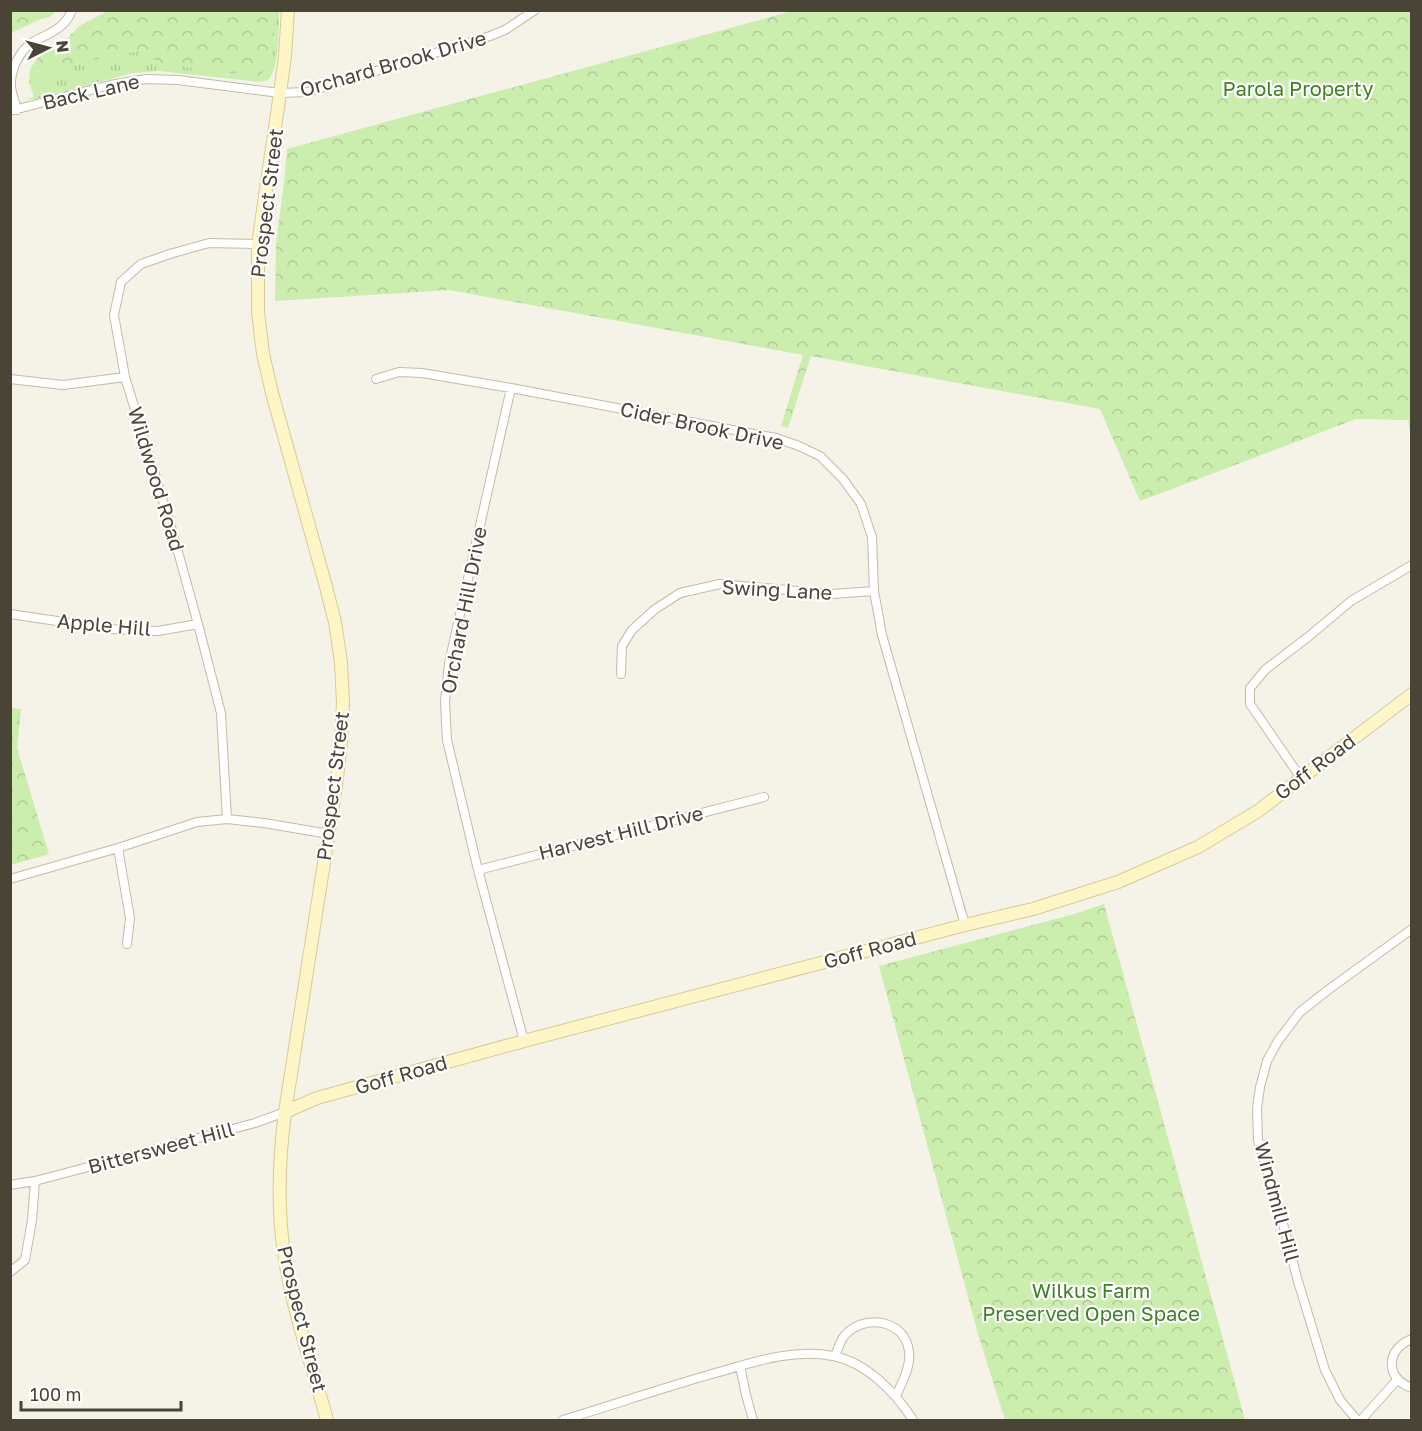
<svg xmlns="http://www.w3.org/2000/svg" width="1422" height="1431" viewBox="0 0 1422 1431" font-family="'Golos Text',sans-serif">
  <defs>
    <pattern id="grass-tufts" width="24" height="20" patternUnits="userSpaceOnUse" patternTransform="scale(1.5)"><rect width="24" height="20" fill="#cbedae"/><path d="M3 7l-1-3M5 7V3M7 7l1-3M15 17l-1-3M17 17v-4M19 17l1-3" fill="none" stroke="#b0cc96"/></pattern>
    <pattern id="forest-crowns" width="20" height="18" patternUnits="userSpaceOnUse" patternTransform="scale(1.5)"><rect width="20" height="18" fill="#cbedae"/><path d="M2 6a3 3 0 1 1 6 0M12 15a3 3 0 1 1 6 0" fill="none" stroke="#b0cc96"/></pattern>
  </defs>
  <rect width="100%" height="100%" fill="#f5f2e8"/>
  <!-- grass -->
  <path fill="url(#grass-tufts)" d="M275,11H279C279,25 279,69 269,79C266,81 264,81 260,82L159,71L133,73L36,99H26L34,97L29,82L30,71L46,72L104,57L147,49L158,62L261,77L269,52L273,47Z"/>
  <!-- forest -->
  <path fill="url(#forest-crowns)" d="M11,10H57V11L49,17L38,20L11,33Z
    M110,10L275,11L273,47L269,53L261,77L170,65L157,62L146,49L104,57L62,70L46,72L30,71L31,67L40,55L61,45L79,26Z
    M796,10L1411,11V436L1408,420L1356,419L1140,501L1100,409L811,356L788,428L781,426L803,355L449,290L275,301L276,244L284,183L287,149Z
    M11,708L21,709L17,748L49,854L11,865Z
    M1104,904L1245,1420H1005L978,1334L879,966L1078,913Z"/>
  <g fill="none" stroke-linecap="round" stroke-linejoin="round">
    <defs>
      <path id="street" d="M17,110C15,102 12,94 11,87C10,70 19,51 33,42C49,33 65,29 72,10
        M10,111L110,85L146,79L178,80L280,93L308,92L490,36L505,30L535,10
        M10,379L63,385L125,377
        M376,379L399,372L422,373L511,388L776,438L799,446L820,456L843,479L861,504L872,537L874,591L882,635L965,925
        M511,388L449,663L445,702L447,740L478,870L524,1041
        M10,614L111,629L158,631L198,624
        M621,674L622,646L632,630L654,610L680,593L720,584L832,594L874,591
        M1301,778L1250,704V688L1266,669L1308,637L1351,601L1412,565
        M227,819L221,713L198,624L172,530L125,377L114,315L121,282L141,264L173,253L209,243L258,244
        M118,848L130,918L127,944
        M478,870L764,797
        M10,879L118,848L197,822L227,819L264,823L329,834
        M35,1181L255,1123L285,1112
        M10,1185L35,1181L32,1220L25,1260L10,1272
        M1412,1339C1385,1349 1385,1379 1412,1388
        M835,1356C838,1349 840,1341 845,1335C865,1313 906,1320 909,1352C911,1367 902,1382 896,1396
        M740,1366L746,1395L753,1420
        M563,1420C613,1405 662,1388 712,1374C751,1363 792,1348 833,1356C866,1362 896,1393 913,1420
        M1357,1420L1340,1400L1325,1370L1297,1278L1281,1216L1258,1140L1257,1108L1260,1087L1267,1061L1278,1041L1300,1012L1328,990L1412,929
        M1361,1420L1397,1380"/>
      <path id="secondary" d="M288,10L285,56L280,93L258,244V312L263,354L272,393L325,583L335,622L341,662L343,703L341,743L336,786L285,1112C279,1158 277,1206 284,1253C292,1309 312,1365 327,1420
        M285,1112L317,1098L524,1041L965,925L1033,909L1118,882L1198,847L1258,811L1412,694"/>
    </defs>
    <!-- street casing -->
    <use href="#street" stroke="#c2bbaa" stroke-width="10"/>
    <!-- secondary casing -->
    <use href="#secondary" stroke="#d9cc94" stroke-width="14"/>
    <!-- street -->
    <use href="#street" stroke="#fff" stroke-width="8"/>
    <!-- secondary -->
    <use href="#secondary" stroke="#fff6c8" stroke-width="12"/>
  </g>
  <g text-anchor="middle" stroke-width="4.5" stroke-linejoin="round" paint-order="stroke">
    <!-- street labels -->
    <g font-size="20" fill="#4a4436" stroke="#fff">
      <text transform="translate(393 64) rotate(-16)" y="7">Orchard Brook Drive</text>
      <text transform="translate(91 92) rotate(-13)" y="7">Back Lane</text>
      <text transform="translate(267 203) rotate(-83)" y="7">Prospect Street</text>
      <text transform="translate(702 426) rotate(12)" y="7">Cider Brook Drive</text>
      <text transform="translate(156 479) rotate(73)" y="7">Wildwood Road</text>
      <text transform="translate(777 590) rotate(3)" y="7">Swing Lane</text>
      <text transform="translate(464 610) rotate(-79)" y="7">Orchard Hill Drive</text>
      <text transform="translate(104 625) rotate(5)" y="7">Apple Hill</text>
      <text transform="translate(1315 767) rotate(-37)" y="7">Goff Road</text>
      <text transform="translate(333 786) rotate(-83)" y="7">Prospect Street</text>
      <text transform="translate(621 833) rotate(-14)" y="7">Harvest Hill Drive</text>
      <text transform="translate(870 950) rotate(-15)" y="7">Goff Road</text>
      <text transform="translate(401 1075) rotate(-16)" y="7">Goff Road</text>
      <text transform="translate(161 1148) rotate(-15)" y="7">Bittersweet Hill</text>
      <text transform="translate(1277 1202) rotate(75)" y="7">Windmill Hill</text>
      <text transform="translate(302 1319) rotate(76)" y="7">Prospect Street</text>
    </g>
    <!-- park labels -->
    <g font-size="20" fill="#3f8123" stroke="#fff">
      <text x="1298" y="96">Parola Property</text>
      <text x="1091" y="1298">Wilkus Farm<tspan x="1091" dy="23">Preserved Open Space</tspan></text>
    </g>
  </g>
  <!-- border -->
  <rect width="1422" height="1431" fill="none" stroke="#4a4436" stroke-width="24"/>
  <!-- north arrow -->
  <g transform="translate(48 48) rotate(84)" stroke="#ffffff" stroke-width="4.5" paint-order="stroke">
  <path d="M0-4.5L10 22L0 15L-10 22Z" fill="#4a4436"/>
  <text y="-9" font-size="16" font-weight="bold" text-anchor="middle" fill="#4a4436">N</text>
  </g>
  <!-- scale -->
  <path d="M21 1401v9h160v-9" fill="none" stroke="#4a4436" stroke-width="3"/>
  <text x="30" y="1401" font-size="18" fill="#4a4436" stroke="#ffffff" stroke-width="4.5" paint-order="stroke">100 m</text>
</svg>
